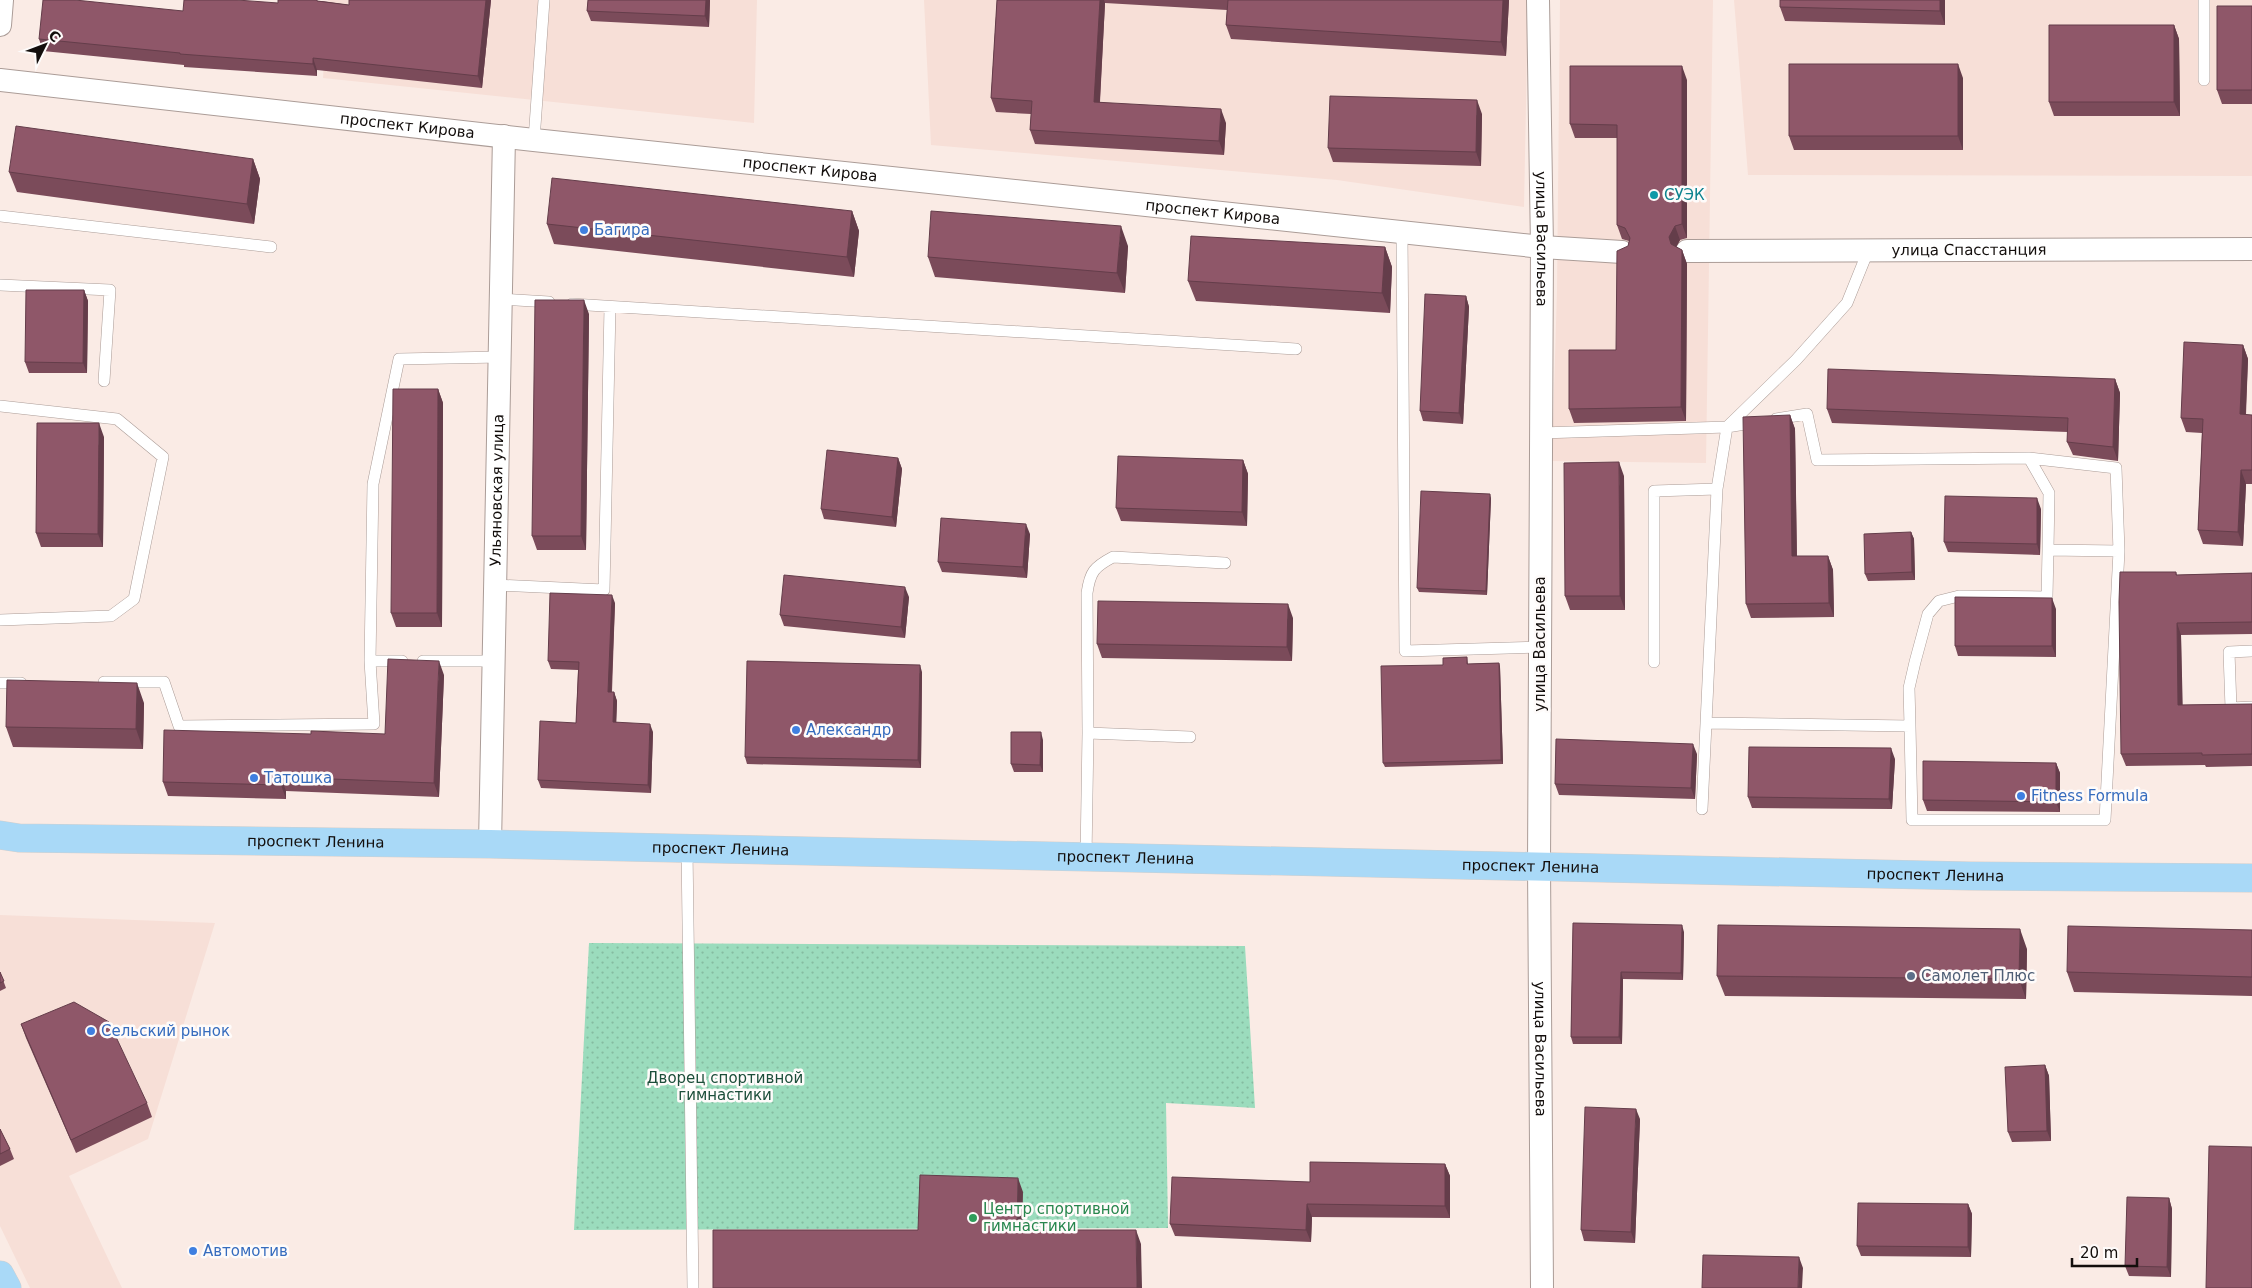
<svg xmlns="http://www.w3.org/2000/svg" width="2252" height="1288" viewBox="0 0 2252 1288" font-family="'DejaVu Sans',sans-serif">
  <defs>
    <pattern id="park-dots" width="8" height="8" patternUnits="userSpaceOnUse" patternTransform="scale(1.25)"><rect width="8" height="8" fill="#9bdcbd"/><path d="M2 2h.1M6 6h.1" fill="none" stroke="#85bca1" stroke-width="1.8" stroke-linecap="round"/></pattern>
  </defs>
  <rect width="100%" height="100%" fill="#faebe5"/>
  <!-- built -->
  <path fill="#f7dfd7" d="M328,0H757L754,123L323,78Z
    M924,0H1528L1524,207L1337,180L931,145Z
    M1560,0H1713L1706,463L1552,461L1557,290Z
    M1734,0H2252V176L1748,175Z
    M0,915L215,923L148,1139L69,1176L122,1288H30L0,1226Z"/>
  <!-- park -->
  <path fill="url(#park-dots)" d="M589,943L1245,946L1255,1108L1166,1103L1168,1228L574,1230Z"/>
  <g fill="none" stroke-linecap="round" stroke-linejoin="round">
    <defs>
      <path id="lane" d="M2204,80V0
        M534,140L544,0
        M0,216L271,247
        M1402,231L1405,651L1540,647
        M0,285L110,290L104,381
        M501,299L549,302
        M572,304L1296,349
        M0,406L117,419L163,457L134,599L111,616L0,620
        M1776,419L1807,414L1817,460L2029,458L2116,468L2119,551L2048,550L2049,493L2029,458
        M1541,433L1727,427L1796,360L1847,303L1868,251
        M495,585L604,590L610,307
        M2252,651L2229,652L2231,708L2252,707
        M370,661H402
        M423,661H494
        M1654,662V491L1717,489L1727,427L1757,422
        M104,682H164L179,726L374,724L370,661L373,484L399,359L500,357
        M0,683H21
        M1707,723L1910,726L1909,688L1915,662L1928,614L1939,601L1959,596L2047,597L2048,550
        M1910,726L1912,820H2105L2119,551
        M1088,733L1087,593C1090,572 1094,567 1113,557L1225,563
        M1702,809L1717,489
        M687,849L693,1288
        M1086,858L1088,733L1190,737"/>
      <g id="street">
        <path id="s1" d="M1538,0L1542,247L1539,865L1542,1288"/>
        <path d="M0,25L2,0"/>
        <path id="s2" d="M0,80L534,140L1542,247L1622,252"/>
        <path id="s3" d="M1687,251L2252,249"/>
        <path id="s4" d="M490,844L504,136"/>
      </g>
      <g id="primary">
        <path id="s5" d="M0,835L19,838L490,844L1970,876L2252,878"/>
        <path d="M0,1275L7,1288"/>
      </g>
    </defs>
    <!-- lane casing -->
    <use href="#lane" stroke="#ab9c97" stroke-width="12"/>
    <!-- street casing -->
    <use href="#street" stroke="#ab9c97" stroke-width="24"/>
    <!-- primary casing -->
    <use href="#primary" stroke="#d0cfce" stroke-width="29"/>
    <!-- lane -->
    <use href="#lane" stroke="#fff" stroke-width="11"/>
    <!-- street -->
    <use href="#street" stroke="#fff" stroke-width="22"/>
    <!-- primary -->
    <use href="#primary" stroke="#a9d9f7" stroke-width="28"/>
  </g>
  <!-- wall -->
  <path fill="#7b4b5a" d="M349,0H491L482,88L317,70V76L184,67V65L43,51L39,39L183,11L278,3L322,1L349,5Z
    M588,0H710L709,27L591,21L587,11Z
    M997,0H1509L1506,56L1231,39L1226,25L1227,10L1105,3L1100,102L1226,123L1224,155L1035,144L1030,130L1031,114L996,112L991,98Z
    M1945,0V25L1785,21L1780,7Z
    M2252,6V104H2222L2217,90Z
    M2174,25L2179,39L2180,116H2054L2049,102Z
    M1963,78V150H1794L1789,136Z
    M1687,80V238L1680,240L1676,247L1682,250L1687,264L1686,421L1574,423L1569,409L1616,350L1629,241L1622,239L1617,225V138H1575L1570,124Z
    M1482,114L1481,166L1333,162L1328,148Z
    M253,159L260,179L254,224L17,192L9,172Z
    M852,211L859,231L854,277L554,244L547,224Z
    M1128,246L1125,293L935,277L928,257Z
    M1385,247L1392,267L1390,313L1196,301L1188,281Z
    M84,290L88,301L87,373H29L25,362Z
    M1466,296L1469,307L1463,424L1423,421L1420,411Z
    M589,314L586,550H537L532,536Z
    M2243,345L2248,359L2246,415H2252V484H2246L2243,546L2203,544L2198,530L2202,433L2186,432L2181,418Z
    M2115,379L2120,393L2118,461L2073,455L2067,442L2068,432L1832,423L1827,409Z
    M438,389L443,403L442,627H396L391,613Z
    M1790,415L1795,429L1797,556H1828L1833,570L1834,617L1751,618L1746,604Z
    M104,437L103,547H41L36,533Z
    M898,458L902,469L896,527L824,519L821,509Z
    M1243,460L1248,474L1247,526L1121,521L1116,508Z
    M1624,476L1625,610H1570L1565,596Z
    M1491,498L1487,595L1419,592L1417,588Z
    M2041,509L2040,555L1948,552L1944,542Z
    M1911,532L1914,539L1915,580L1868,581L1865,574Z
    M1030,534L1027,578L942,572L938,562Z
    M2176,572L2177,575L2252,573V634L2181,635L2182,705L2252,704V766L2206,767L2205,765L2126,766L2121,754Z
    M909,597L905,638L784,626L780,615Z
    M615,603L612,692H614L617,701L616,722L653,732L651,793L541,788L538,780L576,723L578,670L551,669L548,661Z
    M2056,609V657L1958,656L1955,646Z
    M1293,618L1292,661L1102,658L1097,644Z
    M1467,657L1468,664L1499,663L1500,667L1503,764L1385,767L1383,763L1443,665Z
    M922,672L921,768L747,764L745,757Z
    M444,675L439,797L286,791V799L168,796L163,782L311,734H385Z
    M144,703L143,749L13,747L6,727Z
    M1043,740V772H1014L1011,764Z
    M1697,754L1695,799L1559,795L1555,784Z
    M1895,759L1892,809L1752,808L1748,797Z
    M2056,763L2060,773V812L1927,811L1923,800Z
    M1573,923L1684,932L1683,980L1623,979L1622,1044H1573L1571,1037Z
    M2252,930V996L2074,992L2067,972Z
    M2027,949L2026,999L1725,996L1717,976Z
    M0,972L6,988L0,991Z
    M21,1024L147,1103L152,1117L76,1153L26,1038Z
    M2045,1065L2049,1076L2051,1141L2012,1142L2008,1132Z
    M1640,1119L1635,1243L1584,1241L1581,1230Z
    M0,1129L10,1149L14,1159L0,1166Z
    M1445,1164L1450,1176V1218L1312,1217L1311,1242L1175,1236L1170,1224L1310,1182Z
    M2169,1198L2172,1209L2171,1277L2129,1276L2125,1266Z
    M1968,1204L1972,1214L1971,1257L1861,1256L1857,1246Z"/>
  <!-- shaded-wall -->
  <path fill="#643d4a" d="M486,0H491L482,88L478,76Z
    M706,0H710L709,27L705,16Z
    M1100,0H1104L1105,3L1099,116L1094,102Z
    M1503,0H1509L1506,56L1501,42Z
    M1940,0H1945V25L1940,11Z
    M2174,25L2179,39L2180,116L2174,102Z
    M313,58L317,70V76L313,64Z
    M1958,64L1963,78V150L1958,136Z
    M1682,66L1687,80V238L1682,224Z
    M1477,100L1482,114L1481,166L1476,152Z
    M1221,109L1226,123L1224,155L1219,141Z
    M253,159L260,179L254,224L247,204Z
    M852,211L859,231L854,277L847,257Z
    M1121,226L1128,246L1125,293L1117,273Z
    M1675,226L1680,240L1674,251L1671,244L1669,237Z
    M1385,247L1392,267L1390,313L1382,293Z
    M1682,250L1687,264L1686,421L1681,407Z
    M84,290L88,301L87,373L83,363Z
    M1466,296L1469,307L1463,424L1459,413Z
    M584,300L589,314L586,550L581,536Z
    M2243,345L2248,359L2245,428L2240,414Z
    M2115,379L2120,393L2118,461L2113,447Z
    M438,389L443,403L442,627L437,613Z
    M1790,415L1795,429L1797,570L1792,556Z
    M99,423L104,437L103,547L98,534Z
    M898,458L902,469L896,527L892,517Z
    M1243,460L1248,474L1247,526L1242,512Z
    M1619,462L1624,476L1625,610L1620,596Z
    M2241,470L2246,484L2243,546L2238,532Z
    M1490,494L1491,498L1487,595L1486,591Z
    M2037,498L2041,509L2040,555L2037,544Z
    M1026,524L1030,534L1027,578L1023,567Z
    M1911,532L1914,539L1915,580L1912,572Z
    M1828,556L1833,570L1834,617L1829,603Z
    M905,587L909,597L905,638L901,627Z
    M612,595L615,603L611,700L608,692Z
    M2052,598L2056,609V657L2052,646Z
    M1288,604L1293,618L1292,661L1287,647Z
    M2177,623L2181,635L2183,717L2178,705Z
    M439,661L444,675L439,797L434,783Z
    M1499,663L1500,667L1503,764L1501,760Z
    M920,665L922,672L921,768L918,760Z
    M137,683L144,703L143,749L136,729Z
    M614,692L617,701L616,731L613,722Z
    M650,724L653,732L651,793L648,785Z
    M1041,732L1043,740V772L1040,765Z
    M1693,744L1697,754L1695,799L1691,788Z
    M1891,748L1895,759L1892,809L1889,799Z
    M2056,763L2060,773V812L2056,802Z
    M281,777L286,791V799L281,785Z
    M1682,925L1684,932L1683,980L1681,973Z
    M2020,929L2027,949L2026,999L2019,979Z
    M1621,972L1623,979L1622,1044L1619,1037Z
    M2045,1065L2049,1076L2051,1141L2047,1131Z
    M1636,1109L1640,1119L1635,1243L1631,1232Z
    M1445,1164L1450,1176V1218L1445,1206Z
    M1018,1178L1023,1192L1022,1244L1017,1230Z
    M2169,1198L2172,1209L2171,1277L2167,1267Z
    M1307,1204L1312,1217L1311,1242L1306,1230Z
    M1968,1204L1972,1214L1971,1257L1968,1247Z
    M1136,1230L1141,1244L1142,1288H1137Z
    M1799,1257L1803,1268L1802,1288H1798Z"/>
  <!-- building -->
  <path fill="#8f5769" stroke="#643d4a" d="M43,0H75L183,11L184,0H237L278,3V0H317V1L349,5V0H486L478,76L313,58V64L180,54V53L39,39Z
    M588,0H706L705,16L587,11Z
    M997,0H1100L1094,102L1221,109L1219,141L1030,130L1032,101L991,98Z
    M1228,0H1503L1501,42L1226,25Z
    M1780,0H1940V11L1780,7Z
    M2217,6H2252V90H2217Z
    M2049,25H2174V102H2049Z
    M1789,64H1958V136H1789Z
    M1570,66H1682V224L1675,226L1669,237L1671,244L1682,250L1681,407L1569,409V350H1616L1617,251L1628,246L1630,238L1625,228L1617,225V125L1570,124Z
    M1330,96L1477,100L1476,152L1328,148Z
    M16,126L253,159L247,204L9,172Z
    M552,178L852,211L847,257L547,224Z
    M931,211L1121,226L1117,273L928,257Z
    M1191,236L1385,247L1382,293L1188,281Z
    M26,290H84L83,363L25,362Z
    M1425,294L1466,296L1459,413L1420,411Z
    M535,300H584L581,536H532Z
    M2184,342L2243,345L2240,414L2252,415V470H2241L2238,532L2198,530L2203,419L2181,418Z
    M1828,369L2115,379L2113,447L2067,442L2068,418L1827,409Z
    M393,389H438L437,613H391Z
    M1790,415L1792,556H1828L1829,603L1746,604L1743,417Z
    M37,423H99L98,534L36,533Z
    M827,450L898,458L892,517L821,509Z
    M1118,456L1243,460L1242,512L1116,508Z
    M1619,462L1620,596H1565L1564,463Z
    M1421,491L1490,494L1486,591L1417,588Z
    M1945,496L2037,498V544L1944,542Z
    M941,518L1026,524L1023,567L938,562Z
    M1911,532L1912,572L1865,574L1864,534Z
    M2120,572H2176V575L2252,573V622L2177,623L2178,705L2252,704V754L2202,755V753L2121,754L2119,602Z
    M784,575L905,587L901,627L780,615Z
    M550,593L612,595L608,692H614L613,722L650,724L648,785L538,780L540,721L576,723L579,662L548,661Z
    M1955,597L2052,598V646H1955Z
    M1098,601L1288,604L1287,647L1097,644Z
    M1467,657V664L1499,663L1501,760L1383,763L1381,666L1443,665V658Z
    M388,659L439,661L434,783L281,777V785L163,782L164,730L311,734V731L385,734Z
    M747,661L920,665L918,760L745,757Z
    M7,680L137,683L136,729L6,727Z
    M1011,732H1041L1040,765L1011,764Z
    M1556,739L1693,744L1691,788L1555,784Z
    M1749,747L1891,748L1889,799L1748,797Z
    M1923,761L2056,763V802L1923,800Z
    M1573,923L1682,925L1681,973L1621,972L1619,1037H1571Z
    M1718,925L2020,929L2019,979L1717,976Z
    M2068,926L2252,930V977L2067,972Z
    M0,972L4,981L0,983Z
    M74,1002L109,1022L147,1103L71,1140L21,1024Z
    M2045,1065L2047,1131L2008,1132L2005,1067Z
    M1585,1107L1636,1109L1631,1232L1581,1230Z
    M0,1129L10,1149L0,1154Z
    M2209,1146L2252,1147V1288H2206Z
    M1310,1162L1445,1164V1206L1307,1204L1306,1230L1170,1224L1172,1177L1310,1182Z
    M920,1175L1018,1178L1017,1230H1136L1137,1288H713V1230H918Z
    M2127,1197L2169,1198L2167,1267L2125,1266Z
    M1858,1203L1968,1204V1247L1857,1246Z
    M1703,1255L1799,1257L1798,1288H1702Z"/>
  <!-- markers -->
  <circle fill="#0f9aa8" stroke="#fefbfa" stroke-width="2" cx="1654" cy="195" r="5"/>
  <g fill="#3f7fe0" stroke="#fefbfa" stroke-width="2">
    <circle cx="584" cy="230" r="5"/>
    <circle cx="796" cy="730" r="5"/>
    <circle cx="254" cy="778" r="5"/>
    <circle cx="2021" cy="796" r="5"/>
    <circle cx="91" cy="1031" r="5"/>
    <circle cx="193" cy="1251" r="5"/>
  </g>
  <circle fill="#5c6f8a" stroke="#fefbfa" stroke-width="2" cx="1911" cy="976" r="5"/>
  <circle fill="#2e9e5b" stroke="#fefbfa" stroke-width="2" cx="973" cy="1218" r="5"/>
  <g text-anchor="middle" stroke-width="5" stroke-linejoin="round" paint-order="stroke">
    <!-- street labels -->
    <g font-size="15" fill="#130e0c" stroke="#fefbfa">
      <text dy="5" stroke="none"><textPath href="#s2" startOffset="410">проспект Кирова</textPath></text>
      <text dy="5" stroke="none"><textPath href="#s2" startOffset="815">проспект Кирова</textPath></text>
      <text dy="5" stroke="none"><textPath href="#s2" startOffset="1220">проспект Кирова</textPath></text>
      <text dy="5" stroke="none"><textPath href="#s1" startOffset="239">улица Васильева</textPath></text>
      <text dy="5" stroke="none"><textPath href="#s3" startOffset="282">улица Спасстанция</textPath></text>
      <text dy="5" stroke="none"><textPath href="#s4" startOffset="354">Ульяновская улица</textPath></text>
      <text transform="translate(1540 644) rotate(-90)" y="5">улица Васильева</text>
      <text dy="5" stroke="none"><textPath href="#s5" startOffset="316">проспект Ленина</textPath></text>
      <text dy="5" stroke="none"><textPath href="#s5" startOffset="721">проспект Ленина</textPath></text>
      <text dy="5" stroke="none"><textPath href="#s5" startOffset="1126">проспект Ленина</textPath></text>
      <text dy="5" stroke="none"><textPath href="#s5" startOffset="1531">проспект Ленина</textPath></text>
      <text dy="5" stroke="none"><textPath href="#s5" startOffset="1936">проспект Ленина</textPath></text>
      <text dy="5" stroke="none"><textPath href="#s1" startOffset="1049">улица Васильева</textPath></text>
    </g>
    <!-- culture labels -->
    <g font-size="15" fill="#0d838f" stroke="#fefbfa" text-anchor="start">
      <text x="1664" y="200">СУЭК</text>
    </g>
    <!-- shop labels -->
    <g font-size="15" fill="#366cbe" stroke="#fefbfa" text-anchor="start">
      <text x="594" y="235">Багира</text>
      <text x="806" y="735">Александр</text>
      <text x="264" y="783">Татошка</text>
      <text x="2031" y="801">Fitness Formula</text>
      <text x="101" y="1036">Сельский рынок</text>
      <text x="203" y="1256">Автомотив</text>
    </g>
    <!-- service labels -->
    <g font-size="15" fill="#4e5e75" stroke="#fefbfa" text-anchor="start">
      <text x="1921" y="981">Самолет Плюс</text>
    </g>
    <!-- park labels -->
    <g font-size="15" fill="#1c4e3a" stroke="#fefbfa">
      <text x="725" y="1083">Дворец спортивной<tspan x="725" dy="17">гимнастики</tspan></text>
    </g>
    <!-- leisure labels -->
    <g font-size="15" fill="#27864d" stroke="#fefbfa" text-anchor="start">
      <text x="983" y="1214">Центр спортивной<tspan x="983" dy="17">гимнастики</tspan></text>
    </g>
  </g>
  <!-- north arrow -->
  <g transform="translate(45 45) rotate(48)" stroke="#fefbfa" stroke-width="4" paint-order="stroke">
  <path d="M0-4L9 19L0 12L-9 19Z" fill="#130e0c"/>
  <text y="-8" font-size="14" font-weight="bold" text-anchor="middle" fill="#130e0c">С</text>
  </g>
  <!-- scale -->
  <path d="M2072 1258v8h65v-8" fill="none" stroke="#130e0c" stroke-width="2.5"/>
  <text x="2080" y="1258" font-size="15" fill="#130e0c" stroke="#fefbfa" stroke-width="4" paint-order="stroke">20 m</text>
</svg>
